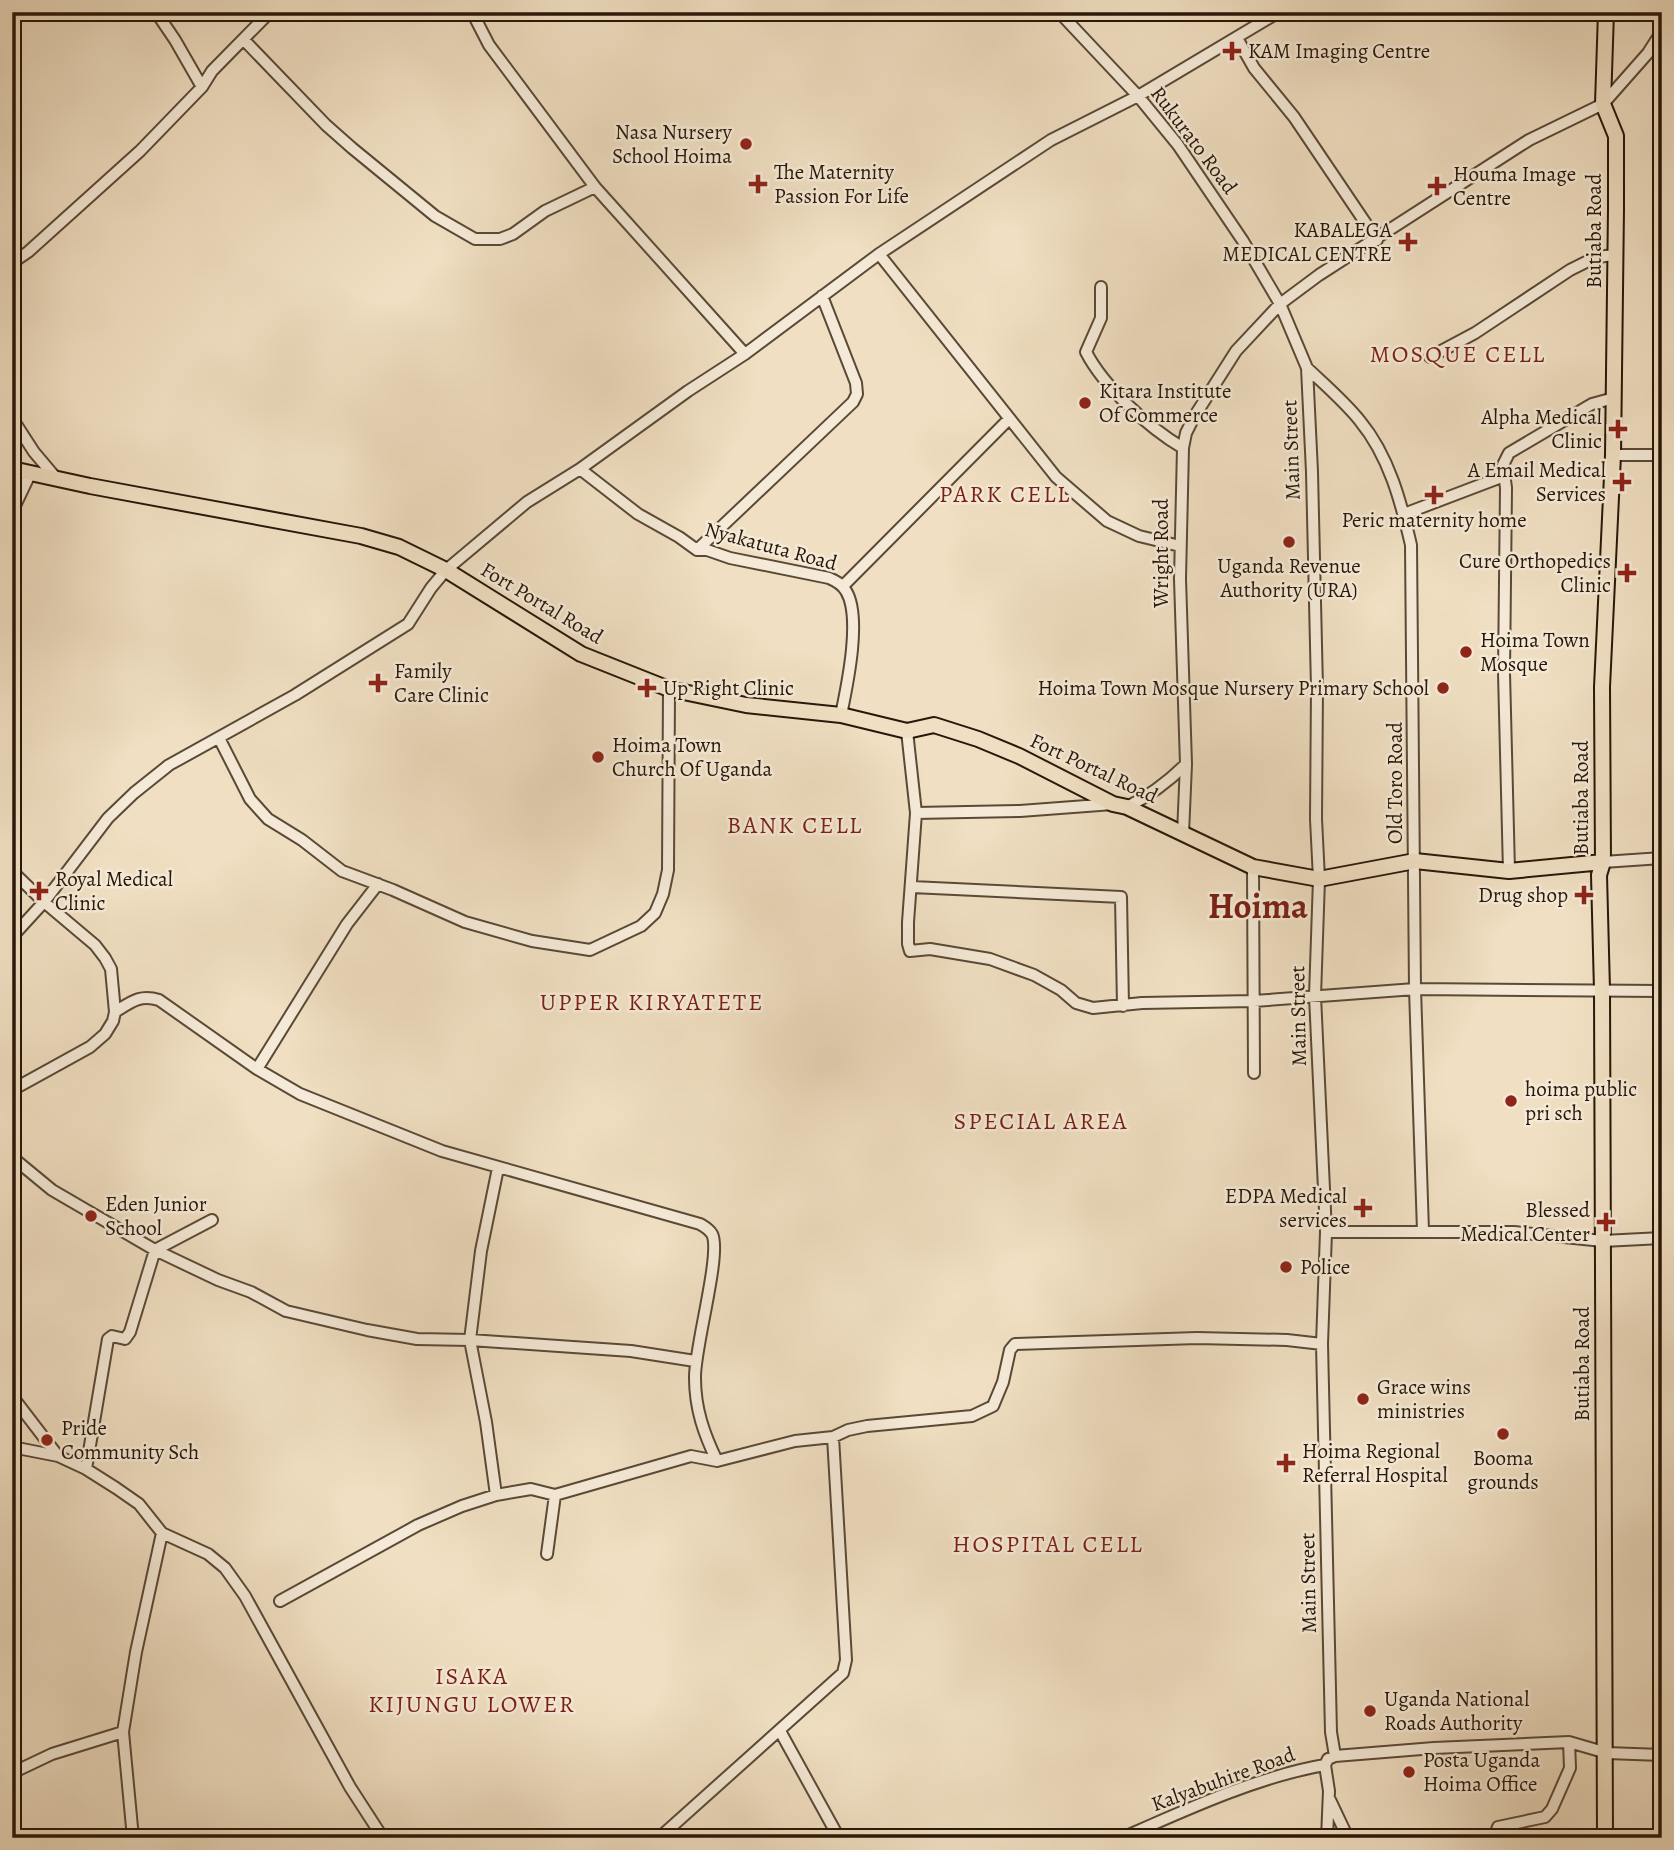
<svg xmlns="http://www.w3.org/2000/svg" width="1674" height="1850" viewBox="0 0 1674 1850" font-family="Alegreya,serif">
  <rect width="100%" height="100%" fill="#f0dfc2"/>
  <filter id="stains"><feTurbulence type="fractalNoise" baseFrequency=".00286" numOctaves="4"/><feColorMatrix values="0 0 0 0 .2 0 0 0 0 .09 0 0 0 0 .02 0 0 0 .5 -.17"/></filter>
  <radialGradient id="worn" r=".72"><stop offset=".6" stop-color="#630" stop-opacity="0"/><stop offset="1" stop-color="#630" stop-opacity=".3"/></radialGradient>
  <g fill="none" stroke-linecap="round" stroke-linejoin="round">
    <defs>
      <path id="minor" d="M156,12L175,40L202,87
        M472,12L489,45L595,187L745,354
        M1059,12L1138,96L1178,145L1243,241L1280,304L1307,368L1312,472L1317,688L1316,819L1319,879L1315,996L1326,1232L1322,1344L1331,1732L1335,1756L1434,1748L1569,1742L1607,1753L1662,1755
        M1237,38L1254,68L1294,117L1377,240
        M244,40L326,125L352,148L435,216L475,239H500L513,234L545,211L595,187
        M879,254L1056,477L1107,521L1139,536L1180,546
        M12,263L28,252L140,151L202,87L212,71L270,12
        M1101,287V318L1086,352C1104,387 1149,428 1183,448
        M1430,357L1475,333L1570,270L1596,257L1615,255
        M1307,368C1325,385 1345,402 1360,421C1389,456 1401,502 1411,545L1415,989L1423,1231
        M12,418L34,452L56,478
        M1613,455H1662
        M580,469L638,514L679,537L697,550H707L730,558L829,578C836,581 842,584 846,591C862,617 847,686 841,715
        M12,512L31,472
        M1404,514L1504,476
        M697,550L853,402L857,394L856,383L822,296
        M843,586L1009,419
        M907,731L916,813L908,922V944L910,951L930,949L990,959L1034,975L1061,990L1076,1003L1093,1008L1142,1003L1254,1001L1415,989L1662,991
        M219,738L250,799L268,819L302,840L342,871L393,890L465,922L532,941L590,950L641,926L655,913L663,894L668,870L669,689
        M1127,807C1149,796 1168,782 1186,764
        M916,813L1020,811L1113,804
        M1183,834L1186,764L1180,579L1183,448L1186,433L1194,417L1236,351L1280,304L1319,275L1529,140L1603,104L1648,53L1662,31
        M1603,862L1662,858
        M1253,867L1254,1073
        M12,871L44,902L95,945L105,958L111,969L115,1012L113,1021L105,1034L90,1047L12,1090
        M1509,871L1504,673L1506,488L1503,465L1509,453L1592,404L1614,398
        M912,887L1121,897L1123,1006
        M12,937L44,902L108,818L134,793L169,765L295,695L408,624L431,588L446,570L527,502L580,469L688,391L745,354L879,254L1051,140L1138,96L1279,12
        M115,1012C131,1002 140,994 159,1000L257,1069L300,1094L442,1151L700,1224C705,1227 709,1229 712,1234C722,1253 694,1349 695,1378C695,1409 704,1434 717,1461
        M257,1069L347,924L378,884
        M12,1157L52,1190L155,1250L218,1280L251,1292L286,1311L367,1330L417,1339L470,1340L631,1351L695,1361
        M1326,1232H1514L1603,1241L1662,1238
        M12,1396L58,1456
        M12,1447L58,1456L86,1469L116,1488L139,1504L162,1533L208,1554L225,1568L245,1596L350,1787L383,1838
        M86,1469L108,1339L112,1336L125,1339L130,1332L155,1250L212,1220
        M496,1495L486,1422L470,1340L481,1251L498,1168
        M547,1554L555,1495
        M280,1601L418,1525L462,1506L496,1495L531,1489L555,1495L691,1456L717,1461L795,1441L833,1437L848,1430L867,1426L972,1416L993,1406L1003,1382L1010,1350L1015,1344L1197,1338L1287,1340L1322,1344
        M780,1731L839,1838
        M1325,1765L1329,1791L1327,1838
        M12,1773L52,1754L123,1732
        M1330,1800L1348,1838
        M133,1838L123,1732L136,1652L162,1533
        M659,1838L843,1673L846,1660L833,1437
        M1122,1838C1183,1811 1259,1776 1325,1765L1328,1759L1335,1756
        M1494,1838L1498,1827L1545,1817L1552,1809L1570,1768L1569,1742"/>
      <path id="major" d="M12,469L90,486L361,536L399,547L446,570L581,654L669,689L746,705L841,715L907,731L934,725L978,739L1019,756L1113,804L1127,807L1253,867L1319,879L1415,861L1509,871L1603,862
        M1605,1838L1602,990L1599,875L1603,862L1602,687L1613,455L1616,209V136L1603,104L1606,12"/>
    </defs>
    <!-- minor casing -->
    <use href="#minor" stroke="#5a4937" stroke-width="14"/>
    <!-- major casing -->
    <use href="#major" stroke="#281709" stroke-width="18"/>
    <!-- minor -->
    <use href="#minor" stroke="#f5ead7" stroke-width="10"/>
    <!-- major -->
    <use href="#major" stroke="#f0dfc2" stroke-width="14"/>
  </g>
  <!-- markers -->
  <g fill="#8f2418" stroke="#f5ead7" stroke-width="2.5">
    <path d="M1228.5 40.5h7v7h7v7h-7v7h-7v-7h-7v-7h7z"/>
    <circle cx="746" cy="144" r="7"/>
    <path d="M754.5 173.5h7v7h7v7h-7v7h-7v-7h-7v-7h7z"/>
    <path d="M1433.5 175.5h7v7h7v7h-7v7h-7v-7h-7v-7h7z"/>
    <path d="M1404.5 231.5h7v7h7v7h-7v7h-7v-7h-7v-7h7z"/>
    <circle cx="1085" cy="403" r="7"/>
    <path d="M1614.5 418.5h7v7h7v7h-7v7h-7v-7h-7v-7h7z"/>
    <path d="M1618.5 471.5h7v7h7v7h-7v7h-7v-7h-7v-7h7z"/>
    <path d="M1430.5 484.5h7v7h7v7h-7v7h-7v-7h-7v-7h7z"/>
    <circle cx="1289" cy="542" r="7"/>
    <path d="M1623.5 562.5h7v7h7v7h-7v7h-7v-7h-7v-7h7z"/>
    <circle cx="1466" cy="652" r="7"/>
    <path d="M374.5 672.5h7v7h7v7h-7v7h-7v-7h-7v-7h7z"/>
    <path d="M643.5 677.5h7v7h7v7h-7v7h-7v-7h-7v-7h7z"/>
    <circle cx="1443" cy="688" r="7"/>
    <circle cx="598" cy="757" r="7"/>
    <path d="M35.5 880.5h7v7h7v7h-7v7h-7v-7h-7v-7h7z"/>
    <path d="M1580.5 884.5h7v7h7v7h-7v7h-7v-7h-7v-7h7z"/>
    <circle cx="1511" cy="1101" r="7"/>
    <path d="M1359.5 1197.5h7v7h7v7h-7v7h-7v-7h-7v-7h7z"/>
    <circle cx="91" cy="1216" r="7"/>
    <path d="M1602.5 1211.5h7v7h7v7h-7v7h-7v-7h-7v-7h7z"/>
    <circle cx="1286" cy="1267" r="7"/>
    <circle cx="1363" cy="1399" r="7"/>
    <circle cx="1503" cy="1434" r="7"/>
    <circle cx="47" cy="1440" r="7"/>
    <path d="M1282.5 1452.5h7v7h7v7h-7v7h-7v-7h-7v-7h7z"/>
    <circle cx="1370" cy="1711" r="7"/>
    <circle cx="1409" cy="1772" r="7"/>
  </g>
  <g text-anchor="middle" stroke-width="5" stroke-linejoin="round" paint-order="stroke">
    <!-- poi labels -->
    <g font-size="21" fill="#281709" stroke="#f5ead7" text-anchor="start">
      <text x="1248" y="58">KAM Imaging Centre</text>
      <text x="732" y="139" text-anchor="end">Nasa Nursery<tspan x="732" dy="24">School Hoima</tspan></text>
      <text x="774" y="179">The Maternity<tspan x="774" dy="24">Passion For Life</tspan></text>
      <text x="1453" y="181">Houma Image<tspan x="1453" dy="24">Centre</tspan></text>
      <text x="1392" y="237" text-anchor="end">KABALEGA<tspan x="1392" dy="24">MEDICAL CENTRE</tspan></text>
      <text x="1099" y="398">Kitara Institute<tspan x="1099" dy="24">Of Commerce</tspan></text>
      <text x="1602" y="424" text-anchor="end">Alpha Medical<tspan x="1602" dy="24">Clinic</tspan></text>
      <text x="1606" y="477" text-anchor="end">A Email Medical<tspan x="1606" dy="24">Services</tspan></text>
      <text x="1434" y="527" text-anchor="middle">Peric maternity home</text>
      <text x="1611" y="568" text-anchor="end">Cure Orthopedics<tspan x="1611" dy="24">Clinic</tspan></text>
      <text x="1289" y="573" text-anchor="middle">Uganda Revenue<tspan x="1289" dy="24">Authority (URA)</tspan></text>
      <text x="1480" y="647">Hoima Town<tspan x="1480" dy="24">Mosque</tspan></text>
      <text x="394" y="678">Family<tspan x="394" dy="24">Care Clinic</tspan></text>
      <text x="663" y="695">Up Right Clinic</text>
      <text x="1429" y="695" text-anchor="end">Hoima Town Mosque Nursery Primary School</text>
      <text x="612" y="752">Hoima Town<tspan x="612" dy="24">Church Of Uganda</tspan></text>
      <text x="55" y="886">Royal Medical<tspan x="55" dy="24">Clinic</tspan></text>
      <text x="1568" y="902" text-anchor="end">Drug shop</text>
      <text x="1525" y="1096">hoima public<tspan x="1525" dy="24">pri sch</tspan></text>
      <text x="1347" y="1203" text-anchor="end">EDPA Medical<tspan x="1347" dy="24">services</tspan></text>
      <text x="105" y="1211">Eden Junior<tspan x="105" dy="24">School</tspan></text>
      <text x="1590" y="1217" text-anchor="end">Blessed<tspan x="1590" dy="24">Medical Center</tspan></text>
      <text x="1300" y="1274">Police</text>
      <text x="1377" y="1394">Grace wins<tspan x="1377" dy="24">ministries</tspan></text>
      <text x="61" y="1435">Pride<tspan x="61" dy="24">Community Sch</tspan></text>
      <text x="1302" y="1458">Hoima Regional<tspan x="1302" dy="24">Referral Hospital</tspan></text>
      <text x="1503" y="1465" text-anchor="middle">Booma<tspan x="1503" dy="24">grounds</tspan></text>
      <text x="1384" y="1706">Uganda National<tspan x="1384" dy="24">Roads Authority</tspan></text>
      <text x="1423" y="1767">Posta Uganda<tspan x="1423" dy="24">Hoima Office</tspan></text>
    </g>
    <!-- street labels -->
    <g font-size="21" fill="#281709" stroke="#f5ead7">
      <text transform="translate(1194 140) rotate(53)" y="7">Rukurato Road</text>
      <text transform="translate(1594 231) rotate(-90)" y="7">Butiaba Road</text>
      <text transform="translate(1291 450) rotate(-92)" y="7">Main Street</text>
      <text transform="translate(771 546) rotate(15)" y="7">Nyakatuta Road</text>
      <text transform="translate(1161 553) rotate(-90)" y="7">Wright Road</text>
      <text transform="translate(542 603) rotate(31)" y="7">Fort Portal Road</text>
      <text transform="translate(1094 768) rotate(25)" y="7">Fort Portal Road</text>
      <text transform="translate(1395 783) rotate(-90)" y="7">Old Toro Road</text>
      <text transform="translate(1581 798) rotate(-90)" y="7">Butiaba Road</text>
      <text transform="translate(1298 1016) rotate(-91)" y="7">Main Street</text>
      <text transform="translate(1582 1364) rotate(-90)" y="7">Butiaba Road</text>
      <text transform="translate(1308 1583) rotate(-91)" y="7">Main Street</text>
      <text transform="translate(1223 1779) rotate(-20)" y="7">Kalyabuhire Road</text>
    </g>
    <!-- quarter labels -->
    <g font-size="24" letter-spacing="2" fill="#7a1f14" stroke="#f5ead7">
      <text x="1458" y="362">MOSQUE CELL</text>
      <text x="1005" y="502">PARK CELL</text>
      <text x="795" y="833">BANK CELL</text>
      <text x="652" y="1010">UPPER KIRYATETE</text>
      <text x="1041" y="1129">SPECIAL AREA</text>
      <text x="1048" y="1552">HOSPITAL CELL</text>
      <text x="472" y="1684">ISAKA<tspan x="472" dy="28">KIJUNGU LOWER</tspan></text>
    </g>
    <!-- town labels -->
    <g font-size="35" font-weight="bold" fill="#7a1f14" stroke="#f5ead7">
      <text x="1258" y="918">Hoima</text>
    </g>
  </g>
  <!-- margin -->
  <rect width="1674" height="1850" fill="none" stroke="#f0dfc2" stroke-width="42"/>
  <rect x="14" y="14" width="1646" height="1822" fill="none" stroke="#281709" stroke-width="3.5"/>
  <rect x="21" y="21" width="1632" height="1808" fill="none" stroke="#281709" stroke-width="2"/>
  <rect width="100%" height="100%" filter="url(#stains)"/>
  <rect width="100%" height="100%" fill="url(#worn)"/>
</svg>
